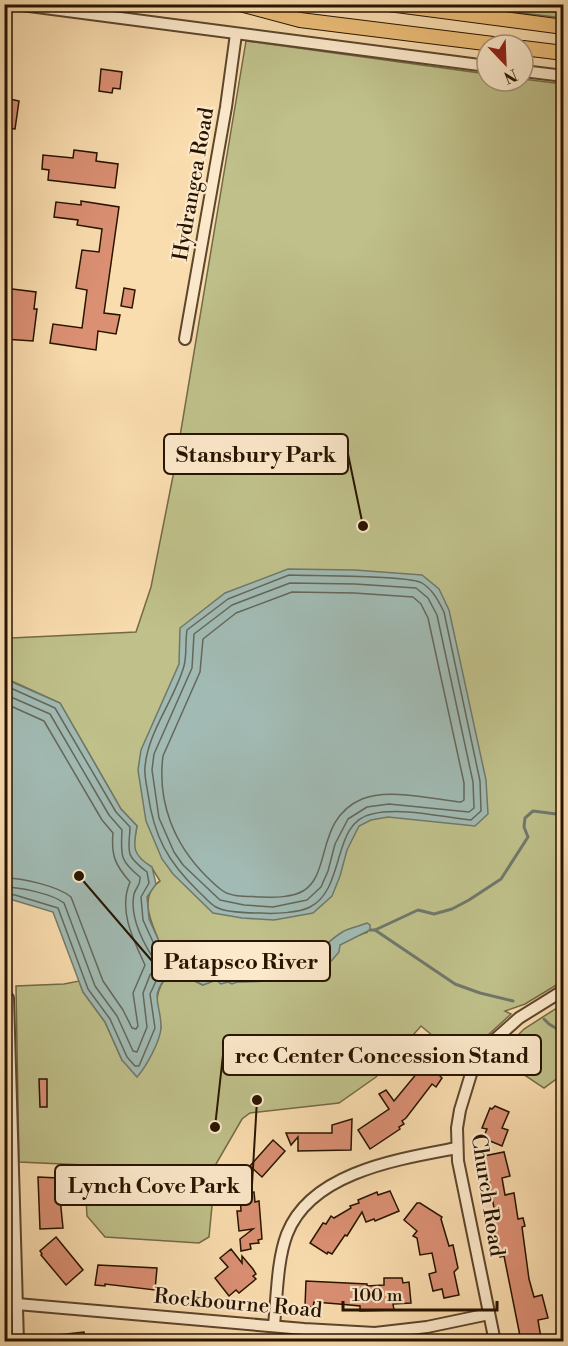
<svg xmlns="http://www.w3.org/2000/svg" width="568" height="1346" viewBox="0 0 568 1346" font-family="'Libre Bodoni',serif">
<rect width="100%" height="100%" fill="#faddaf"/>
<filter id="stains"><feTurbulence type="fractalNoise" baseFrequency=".00333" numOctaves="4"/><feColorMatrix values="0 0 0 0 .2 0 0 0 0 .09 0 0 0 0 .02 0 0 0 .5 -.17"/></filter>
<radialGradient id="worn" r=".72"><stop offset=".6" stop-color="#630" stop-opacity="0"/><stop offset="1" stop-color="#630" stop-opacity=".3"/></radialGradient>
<g fill="#bfc08a" stroke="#736a45" stroke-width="1.5">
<polygon points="455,5 563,5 563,18"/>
<path d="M246,41L487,74V81H523V79L563,84V981L525,1004L505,1011L511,1014L487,1036L468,1065L421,1026L376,1077L339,1103L250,1113L242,1119L216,1164L209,1237L199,1243L105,1237L87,1216L84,1165L19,1162L16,986L64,984L79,981L83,992L105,1022L122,1060L161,1028C157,1006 152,993 169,974C182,973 191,980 203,985L216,980L228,982L270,981L351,938L368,932L332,940L313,958L298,963H277L269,960C265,962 262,965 257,965C239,967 178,964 165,952C161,949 159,941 157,936C149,918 140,894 160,881L152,868L141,861L133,847L137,826L121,809L60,703L5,678V636L11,638L136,632L151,587L175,466Z"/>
<polygon points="563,1004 563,1074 544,1088 499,1058 499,1054 524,1029"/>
</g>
<g fill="#a1bab3" stroke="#70786b" stroke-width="1.5">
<polygon points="288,569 355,570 422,575 439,589 449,610 486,780 488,814 475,826 388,817 371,820 359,826 347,850 340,876 332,896 313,913 274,920 242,918 213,913 173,874 162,859 146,821 138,770 141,750 179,664 180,628 225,593"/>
<path d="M5,679L60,703L121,809L137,826C133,847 132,855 152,867L156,884L147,897L149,919L164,952L178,960L217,964L260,965L269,960C308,977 317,946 344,931C351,928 359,926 367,923L370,925V930L340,945L339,952L326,967L270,981L237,982L232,984L228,982L221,984L216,980L203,985C191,980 182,972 169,974C148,997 161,1002 161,1027C161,1040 146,1067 137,1077L122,1060L105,1022L83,992L53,912L13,900H5Z"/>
</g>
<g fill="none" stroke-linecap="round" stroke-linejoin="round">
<g stroke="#64675a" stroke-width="1.5">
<path d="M289,575C310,576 410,575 422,583C433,590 438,600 444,612L480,781L481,811L471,820C441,817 402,807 372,814C331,822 346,889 310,907C299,913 273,914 261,913C249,913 226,913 216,907C210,904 204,896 199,892C168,862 154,837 148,794C147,786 144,776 145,767C148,731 174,701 184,666C187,655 185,642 187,630L228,599Z"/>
<polygon points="290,583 355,584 416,588 428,598 437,615 473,782 474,808 469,812 389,804 367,807 348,819 335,844 328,871 321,887 307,900 273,907 244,905 220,900 183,865 174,852 159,818 152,770 154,754 192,668 194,634 232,605"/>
<path d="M292,592L354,593L413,597L421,604L428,618L464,783V800L461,802C433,799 388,788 362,799C315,819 332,874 303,891C293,897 274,898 263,897C251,896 233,898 223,891C217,887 211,881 206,876C174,844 157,802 163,756L200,672L203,639L236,613Z"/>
<path d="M4,685L55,708L116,812L130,827C129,853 124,854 147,872L149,883L141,897L143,920L159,955L172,965L157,979L150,994L155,1028L139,1066H135L127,1057L110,1019L88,989L58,908L15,895L4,894"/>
<path d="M4,694L50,714L109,815L122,830C121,855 119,860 140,877C141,885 136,887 134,894C129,918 145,947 158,965L150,975L143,993L147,1027L137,1052L133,1051L117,1016L95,986L64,903C53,894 19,887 4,887"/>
<path d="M4,703L44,721L102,820L113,833C111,855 115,865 130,882C118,910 133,939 145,965L133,993L138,1026L136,1029L132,1028L123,1010L103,981L71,897C58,886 22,878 4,878"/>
</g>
<g stroke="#70786b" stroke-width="3">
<polyline points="370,930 375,930 455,984 480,993 513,1001"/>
<polyline points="375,930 418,910 434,914 452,909 469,900 501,879 528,837 524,827 525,818 533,811 564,815"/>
<polyline points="544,1019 549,1024 564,1033"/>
</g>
</g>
<g fill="#db9074" stroke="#271400" stroke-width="1.5">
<polygon points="101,69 122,72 120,89 113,88 112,93 99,91"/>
<polygon points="10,99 19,101 15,129 6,128"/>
<polygon points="74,150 97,153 96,161 118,164 115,188 48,180 49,170 42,169 43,155 73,158"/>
<polygon points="81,201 119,207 104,313 120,315 116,334 98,331 96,350 50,343 53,324 82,328 87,290 76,288 82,250 99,252 102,229 77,225 78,220 54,217 56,202 81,205"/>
<polygon points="4,288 36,292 34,309 37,309 33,341 4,339"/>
<polygon points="124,288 135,290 132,308 121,306"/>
<polygon points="432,1055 447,1066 440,1076 442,1078 436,1087 432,1084 406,1118 402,1121 404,1124 399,1127 400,1129 370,1149 358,1130 389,1109 379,1094 386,1090 394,1101"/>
<polygon points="39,1079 47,1079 47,1107 40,1107"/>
<polygon points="495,1106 509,1112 502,1128 508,1130 502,1146 483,1138 487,1129 482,1128 490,1108 492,1109"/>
<polygon points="352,1119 351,1150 298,1151 298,1137 291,1145 286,1133 332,1133 332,1125"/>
<polygon points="273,1140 285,1151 262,1177 250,1166"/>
<polygon points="504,1152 510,1176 502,1178 505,1195 514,1193 518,1219 523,1218 525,1226 522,1227 529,1279 534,1297 542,1295 548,1318 538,1320 541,1338 537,1339 538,1341 521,1341 504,1256 500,1257 495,1231 493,1220 496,1219 489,1180 485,1181 481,1160 483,1160 484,1156"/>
<polygon points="38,1177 58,1178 63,1228 40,1229"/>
<polygon points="390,1191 399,1211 375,1221 374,1219 366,1222 362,1212 347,1236 345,1235 332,1254 328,1252 327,1254 310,1243 323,1223 326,1224 331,1216 334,1218 351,1208 350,1206 359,1203 358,1200 377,1192 378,1195"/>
<polygon points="254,1192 255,1202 259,1201 262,1239 258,1240 259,1243 250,1244 251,1249 241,1251 240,1239 253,1229 239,1231 237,1211 241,1211 240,1193"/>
<polygon points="417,1203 420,1203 442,1217 441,1219 449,1246 453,1245 458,1268 454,1272 459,1295 444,1298 442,1289 433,1291 429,1274 436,1272 432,1253 420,1255 417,1238 413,1236 417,1231 404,1220"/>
<polygon points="56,1237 83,1270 66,1285 41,1255 42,1254 40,1251"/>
<polygon points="231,1249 242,1263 242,1256 253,1269 256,1274 253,1276 256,1279 239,1293 236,1290 229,1296 215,1278 228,1267 220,1258"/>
<polygon points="98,1265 157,1268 155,1290 105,1284 105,1286 95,1285"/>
<polygon points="384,1278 402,1278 403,1283 409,1282 411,1303 393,1304 394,1310 360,1311 360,1306 339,1304 314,1302 313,1307 305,1306 306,1281 367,1284 367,1286 384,1285"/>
<polygon points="84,1332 85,1341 48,1341 48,1336"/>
</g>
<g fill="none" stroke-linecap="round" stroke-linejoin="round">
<defs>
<g id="minor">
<polyline points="14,4 487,66"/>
<polyline points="523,71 564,76"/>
<polyline points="185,339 226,107 236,34"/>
<polyline points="4,995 8,998 18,1342"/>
<polyline points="17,1304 304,1329 375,1333 427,1327 489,1314"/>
<path d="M274,1325C277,1297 277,1260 287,1234C311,1172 399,1159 457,1148"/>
<polyline points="495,1342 458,1161 457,1128 460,1110 471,1074 492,1042 519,1018 564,990"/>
</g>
<g id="major">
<polyline points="240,4 300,20 501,45"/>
<polyline points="389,4 564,27"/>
<polyline points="523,48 564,53"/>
</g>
</defs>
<use href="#minor" stroke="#5c462c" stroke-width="14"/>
<use href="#major" stroke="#271400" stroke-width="16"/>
<use href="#minor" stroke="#fce9cb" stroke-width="10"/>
<use href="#major" stroke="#edbe78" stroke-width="14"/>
</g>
<g text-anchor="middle" stroke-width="4.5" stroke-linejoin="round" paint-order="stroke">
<g font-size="21" fill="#271400" stroke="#fce9cb">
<text transform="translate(193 184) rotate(-80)" y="7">Hydrangea Road</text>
<text transform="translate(488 1195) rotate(81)" y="7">Church Road</text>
<text transform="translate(238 1303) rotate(5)" y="7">Rockbourne Road</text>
</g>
</g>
<path fill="none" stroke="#271400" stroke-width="2" d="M363 526L348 454M79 876L152 961M215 1127L223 1055M257 1100L252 1185"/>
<g fill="#271400" stroke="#fce9cb" stroke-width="2">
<circle cx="363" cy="526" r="6"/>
<circle cx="79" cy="876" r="6"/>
<circle cx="215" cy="1127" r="6"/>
<circle cx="257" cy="1100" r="6"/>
</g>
<g fill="#fce9cb" stroke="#271400" stroke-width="2">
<rect x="164" y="434" width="184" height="40" rx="6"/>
<rect x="152" y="941" width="178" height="40" rx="6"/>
<rect x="223" y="1035" width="318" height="40" rx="6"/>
<rect x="55" y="1165" width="197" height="40" rx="6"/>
</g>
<g font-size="22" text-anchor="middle" font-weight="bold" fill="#271400">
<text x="256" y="462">Stansbury Park</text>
<text x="241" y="969">Patapsco River</text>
<text x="382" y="1063">rec Center Concession Stand</text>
<text x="154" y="1193">Lynch Cove Park</text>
</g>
<rect width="568" height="1346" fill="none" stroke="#faddaf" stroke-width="24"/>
<rect x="6" y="6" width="556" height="1334" fill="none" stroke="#271400" stroke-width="3"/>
<rect x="12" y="12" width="544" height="1322" fill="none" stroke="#271400" stroke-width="1.5"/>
<g transform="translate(505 63) rotate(157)"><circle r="28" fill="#fce9cb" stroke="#a7947a" stroke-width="1.5"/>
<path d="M0-4.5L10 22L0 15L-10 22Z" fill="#8f2418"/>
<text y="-9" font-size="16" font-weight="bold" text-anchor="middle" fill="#271400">N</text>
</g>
<path d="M343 1301v9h154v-9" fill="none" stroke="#271400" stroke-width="3"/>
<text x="352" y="1301" font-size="18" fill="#271400" stroke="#fce9cb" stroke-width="4.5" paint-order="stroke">100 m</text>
<rect width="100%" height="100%" filter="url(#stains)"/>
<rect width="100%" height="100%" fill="url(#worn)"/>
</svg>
